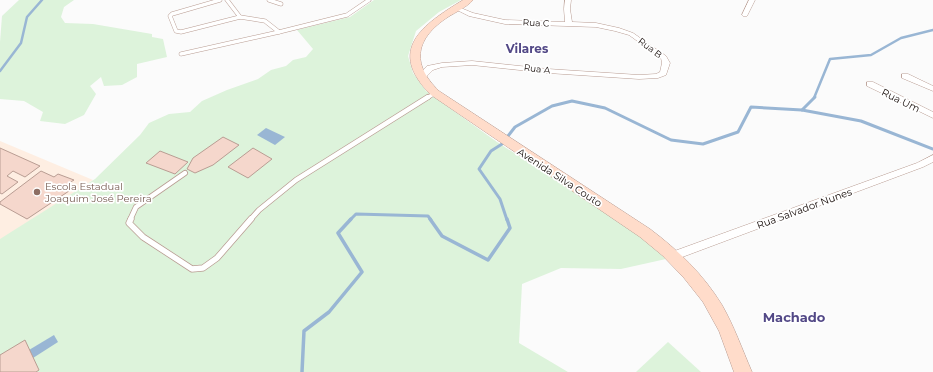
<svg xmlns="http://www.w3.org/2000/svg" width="933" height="372" viewBox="0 0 933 372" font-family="Montserrat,sans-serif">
<rect width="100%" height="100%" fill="#fbfbfb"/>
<polygon fill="#feeee2" points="0,141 93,180 0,240"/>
<g fill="#ddf3db">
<polygon points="19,0 74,0 64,7 61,17 65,23 93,24 152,34 152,37 163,39 167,57 137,64 137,77 122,85 104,86 101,77 90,86 96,94 84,115 65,124 40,121 43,112 24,101 0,99 0,42 2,16"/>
<polygon points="374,0 461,0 439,12 416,31 408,56 413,73 426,91 497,142 641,235 666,259 621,269 561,268 522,284 519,343 568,372 0,372 0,239 95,179 140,135 149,123 169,114 190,112 202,101 227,90 258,79 271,70 286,66 293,60 306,57 313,49 297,30 350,17"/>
<polygon points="668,342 701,372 636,372"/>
</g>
<g fill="#99b6d4">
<polygon points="266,128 285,137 275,145 257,135"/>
<polygon points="54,335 58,342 33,358 29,350"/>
</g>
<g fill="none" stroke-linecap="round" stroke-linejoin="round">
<g stroke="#99b6d4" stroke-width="2.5">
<polyline points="0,71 21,43 27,17 42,0"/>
<polyline points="814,98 830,59 871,55 901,38 933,30"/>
</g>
<g stroke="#99b6d4" stroke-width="3">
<polyline points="802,110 815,97"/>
<polyline points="508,136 515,127 552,106 572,101 605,108 671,140 703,144 738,132 751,107 802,110 861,121 933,149"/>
<polyline points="502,144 491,151 479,169 500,199 507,220"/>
<polyline points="350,220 356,214 428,216 431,220"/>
</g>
<g stroke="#99b6d4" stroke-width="3.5">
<polyline points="430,219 442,236 488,260 510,228 507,219"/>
<polyline points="302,372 304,331 329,312 362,272 338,233 351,219"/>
</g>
</g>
<g fill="#f5d7cc" stroke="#b99d93">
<polygon points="223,137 239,145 213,165 195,173 187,169 193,158"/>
<polygon points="0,148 40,166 25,177 13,171 7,176 18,182 2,194 0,193"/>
<polygon points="253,148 272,159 248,178 228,167"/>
<polygon points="160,151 188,162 175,174 146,163"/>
<polygon points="41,171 54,177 58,174 74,180 69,183 75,187 27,219 0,204 0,202"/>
<polygon points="25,340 39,370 36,372 0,372 0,355"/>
</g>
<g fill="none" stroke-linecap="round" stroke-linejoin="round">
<defs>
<g id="lane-far2">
<polyline points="220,0 172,14 170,16 176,31 181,32 240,17 227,0"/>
<polyline points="269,0 281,4"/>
<polyline points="240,17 265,21 279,32 347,15 369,0"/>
<polyline points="181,54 279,32"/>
<polyline points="427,98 435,93"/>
</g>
<g id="lane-far1">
<polyline points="130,220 136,207 185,173"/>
<polyline points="250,220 259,210 296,180 428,97"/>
</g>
<polyline id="lane" points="131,219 129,223 143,237 192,269 203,268 217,258 251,219"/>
<g id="street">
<polygon points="565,0 571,0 570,9 572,22 596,23 619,28 633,33 666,56 670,63 666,75 658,78 639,79 548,73 472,65 442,67 433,70 424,79 421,79 417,77 427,66 442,63 472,61 548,69 639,75 656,74 660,72 662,63 661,58 629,35 615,31 596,27 505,24 469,16 453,8 456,6 473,13 505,20 565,22 564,9"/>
<polygon points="749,0 755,0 747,16 743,16 742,15"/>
<polygon points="902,74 908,74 933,86 933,91 902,78"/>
<polygon points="867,82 873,82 933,112 933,118 867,86"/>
<polygon points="933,155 933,162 923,167 677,259 673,260 669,259 668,256 669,253 917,163"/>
</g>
<path id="secondary" d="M463,0H473C467,7 456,12 448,17C416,38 410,63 439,91L650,229C678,250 703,274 722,305C734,326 742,349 752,372H734L719,331L703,302L684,278L663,256L640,237L431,95C386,50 422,25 463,0Z"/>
</defs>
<use href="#lane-far2" stroke="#b99d93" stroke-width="4.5"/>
<use href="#lane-far1" stroke="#b99d93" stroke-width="6"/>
<use href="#lane" stroke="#b99d93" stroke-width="7"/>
<use href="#street" stroke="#b99d93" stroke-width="1"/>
<use href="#secondary" stroke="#b99d93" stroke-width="1"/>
<use href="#lane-far2" stroke="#fff" stroke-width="3.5"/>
<use href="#lane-far1" stroke="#fff" stroke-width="4.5"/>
<use href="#lane" stroke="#fff" stroke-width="5.5"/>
<use href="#street" fill="#fff" fill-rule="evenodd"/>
<use href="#secondary" fill="#ffdcca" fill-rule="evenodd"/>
</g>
<circle fill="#8d6e63" stroke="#fff" stroke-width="1.5" cx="37" cy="192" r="4"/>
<g text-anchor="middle" stroke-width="3.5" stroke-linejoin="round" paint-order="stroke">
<g font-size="9" fill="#160c09" stroke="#fff">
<text transform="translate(536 23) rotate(3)" y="3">Rua C</text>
<text transform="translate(650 48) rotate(37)" y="3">Rua B</text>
<text transform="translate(537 69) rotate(7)" y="3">Rua A</text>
</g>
<g font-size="10" fill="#160c09" stroke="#fff">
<text transform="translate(901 100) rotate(26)" y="4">Rua Um</text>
<text transform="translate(560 177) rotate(33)" y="4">Avenida Silva Couto</text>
<text transform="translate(804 208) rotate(-20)" y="4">Rua Salvador Nunes</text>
</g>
<g font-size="10" fill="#785e54" stroke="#fff" text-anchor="start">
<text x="45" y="190">Escola Estadual<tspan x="45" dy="12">Joaquim José Pereira</tspan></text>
</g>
<g font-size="12" font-weight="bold" fill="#524886" stroke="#fff">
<text x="527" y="53">Vilares</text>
</g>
<g font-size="13" font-weight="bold" fill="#524886" stroke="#fff">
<text x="794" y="322">Machado</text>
</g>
</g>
</svg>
